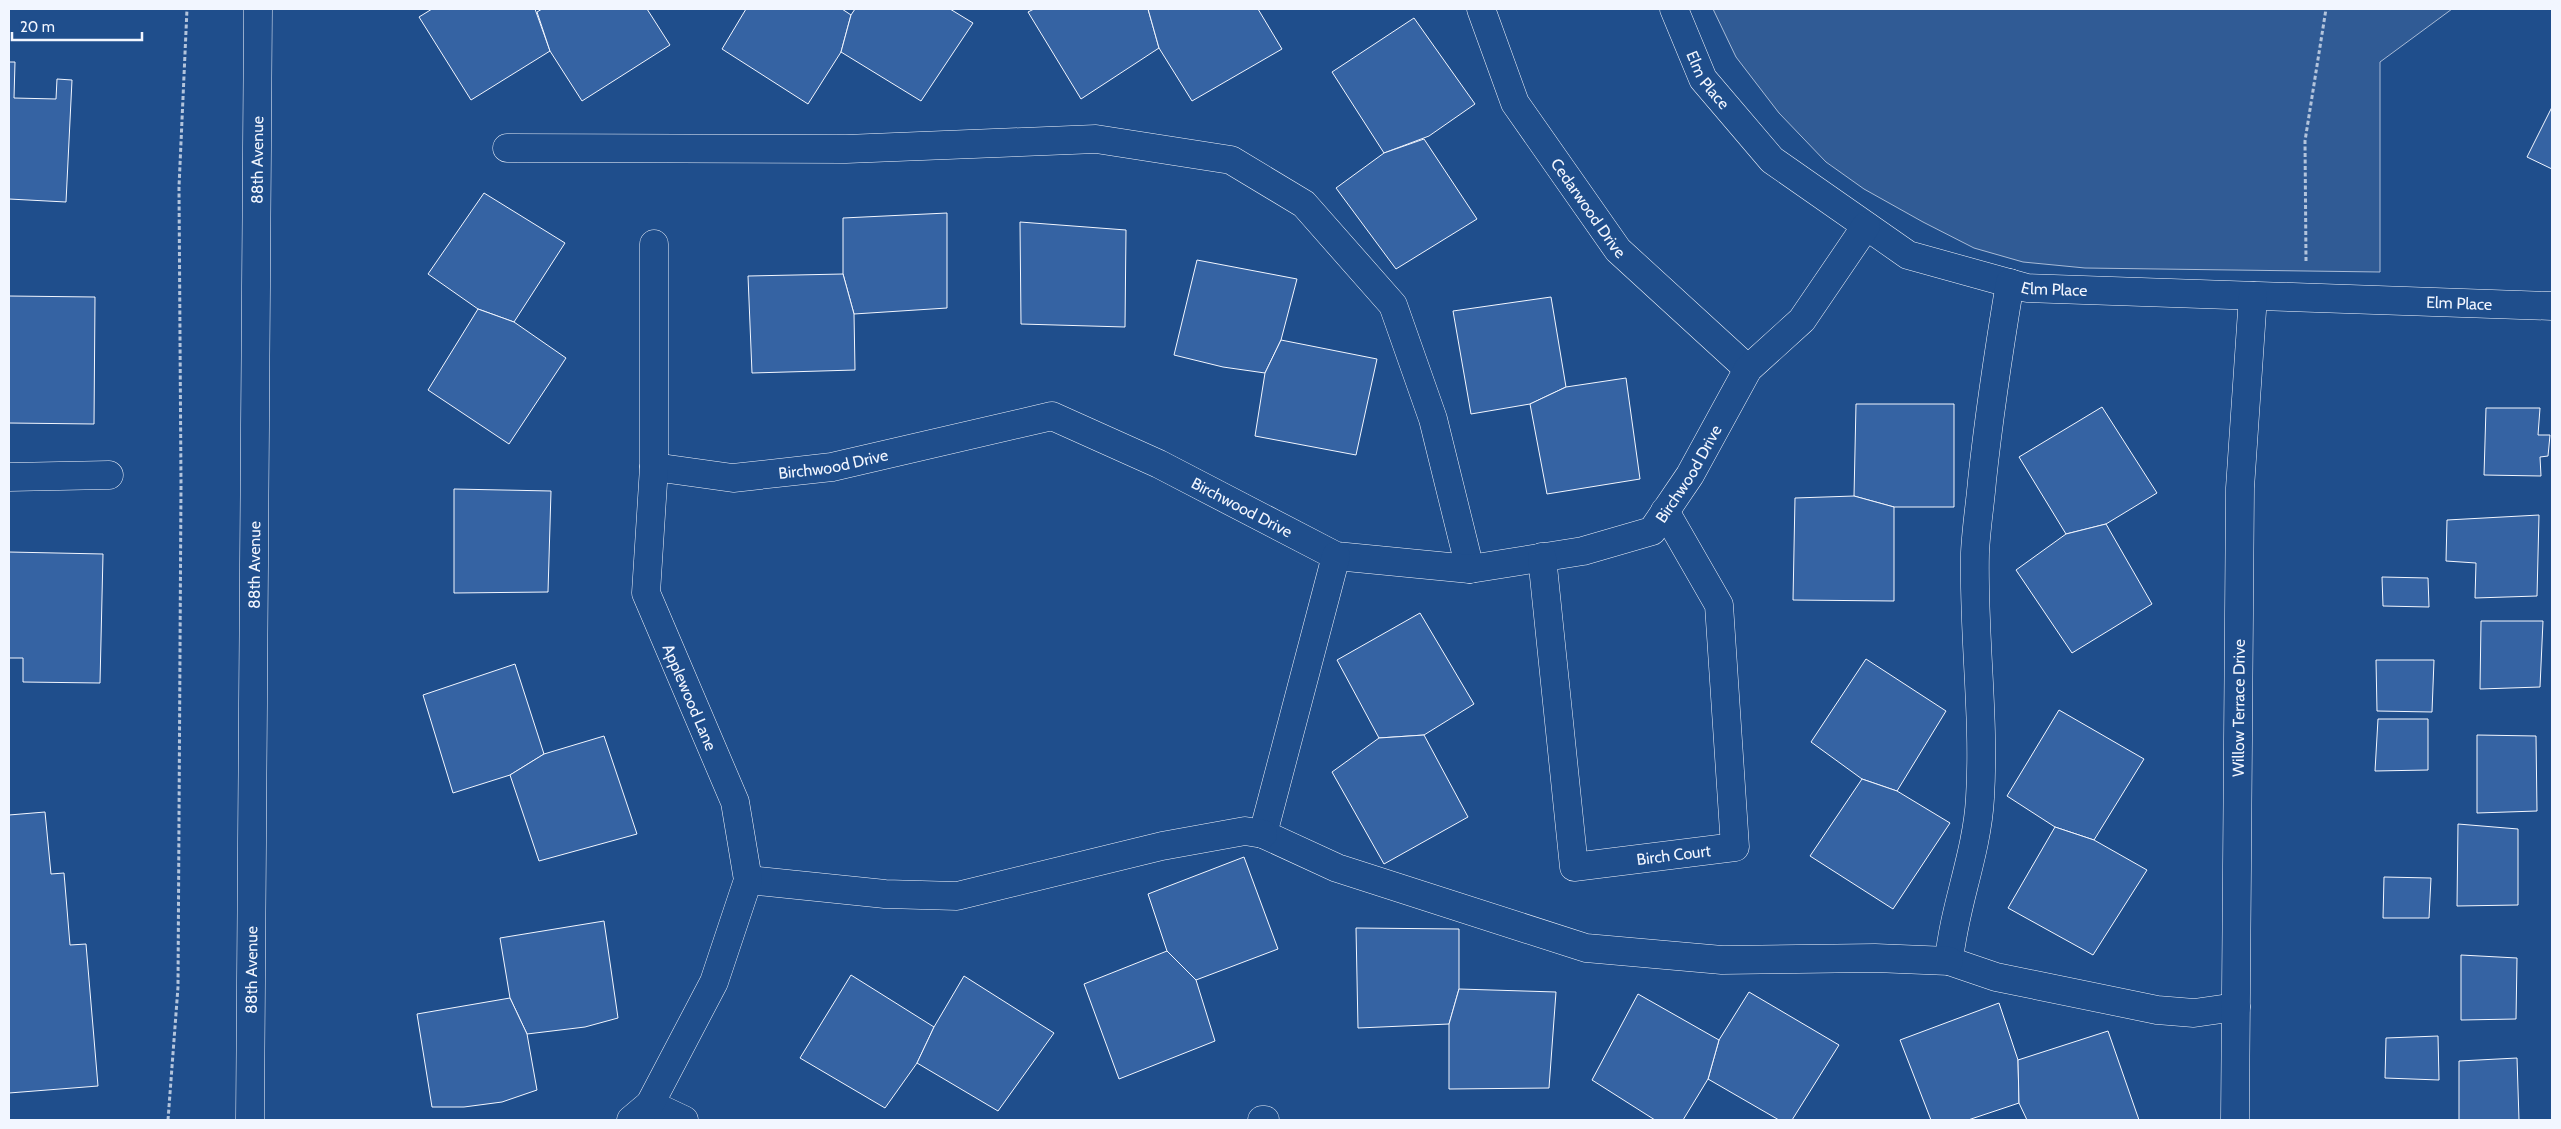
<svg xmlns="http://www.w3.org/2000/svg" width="2561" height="1129" viewBox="0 0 2561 1129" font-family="Cabin,sans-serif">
<rect width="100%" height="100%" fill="#1f4e8c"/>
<polygon fill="#305b95" stroke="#a8bbd7" points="1713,9 2452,9 2380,62 2380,272 2085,268 2023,262 1974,248 1923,222 1864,189 1826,162 1779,113 1736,57"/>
<g fill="#3563a3" stroke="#f2f6ff">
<polygon points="432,9 535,9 550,51 471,100 419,17"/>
<polygon points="542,9 647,9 670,45 582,101 550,51 537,12"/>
<polygon points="746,9 842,9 851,15 841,52 808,104 722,49"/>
<polygon points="855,9 950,9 973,23 921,101 841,52 851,15"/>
<polygon points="1034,9 1148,9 1159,48 1081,99 1028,12"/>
<polygon points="1148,9 1258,9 1282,49 1192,101 1159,48"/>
<polygon points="1414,18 1475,104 1429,136 1384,153 1332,72"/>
<polygon points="9,62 15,62 14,98 56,99 57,79 72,80 66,202 9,199"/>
<polygon points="2552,107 2552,169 2527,157"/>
<polygon points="1424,139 1477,219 1396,269 1336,188 1384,153"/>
<polygon points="484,193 565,243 514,322 478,309 428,274"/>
<polygon points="947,213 947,308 854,314 843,274 843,218"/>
<polygon points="1020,222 1126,230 1125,327 1021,324"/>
<polygon points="1197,260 1297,279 1281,340 1265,373 1223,367 1174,355"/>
<polygon points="843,274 854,314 855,370 752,373 748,276"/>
<polygon points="9,296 95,297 94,424 9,423"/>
<polygon points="1551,297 1566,387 1530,404 1471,414 1453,311"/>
<polygon points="478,309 514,322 566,358 509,444 428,390"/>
<polygon points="1281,340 1377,359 1356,455 1255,436 1265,373"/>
<polygon points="1626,378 1640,479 1547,494 1530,404 1566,387"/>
<polygon points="1856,404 1954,404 1954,507 1894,507 1854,496"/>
<polygon points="2102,407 2157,493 2106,524 2066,534 2019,457"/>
<polygon points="2486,408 2540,408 2538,435 2550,435 2548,456 2540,457 2541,476 2484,475"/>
<polygon points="454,489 551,491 548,592 454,593"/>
<polygon points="1854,496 1894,507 1894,601 1793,600 1795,498"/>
<polygon points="2539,515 2537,596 2475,598 2476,563 2446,561 2447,520"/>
<polygon points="2106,524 2152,604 2072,653 2016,570 2066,534"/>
<polygon points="9,552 103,554 100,683 23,682 23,658 9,658"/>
<polygon points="2382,577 2428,578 2429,607 2383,606"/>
<polygon points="1420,613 1474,704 1424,735 1379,738 1337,660"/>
<polygon points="2481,621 2543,621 2540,687 2480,689"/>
<polygon points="1866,659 1946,711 1897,791 1862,779 1811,742"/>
<polygon points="2376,660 2434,660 2432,712 2377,711"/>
<polygon points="515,664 544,754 510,775 453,793 423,695"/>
<polygon points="2059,710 2144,759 2094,840 2055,827 2007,796"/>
<polygon points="2378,719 2428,719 2428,770 2375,771"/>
<polygon points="1424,735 1468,817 1384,864 1332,772 1379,738"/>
<polygon points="2477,735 2536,736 2537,811 2477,813"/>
<polygon points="604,736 637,834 539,861 510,775 544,754"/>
<polygon points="1862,779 1897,791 1950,823 1893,909 1810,856"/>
<polygon points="45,812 51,874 64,873 70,945 86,944 98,1086 9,1093 9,815"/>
<polygon points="2458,824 2518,829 2518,905 2457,906"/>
<polygon points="2055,827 2094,840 2147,870 2093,955 2008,908"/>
<polygon points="1244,857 1278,949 1196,980 1167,951 1148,894"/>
<polygon points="2384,877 2431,878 2429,918 2383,918"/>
<polygon points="604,921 618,1018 585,1027 527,1034 510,998 500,938"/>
<polygon points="1356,928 1459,929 1459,989 1449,1024 1358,1028"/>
<polygon points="1167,951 1196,980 1215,1041 1119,1079 1084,984"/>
<polygon points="2461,955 2517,958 2516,1019 2461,1020"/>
<polygon points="851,975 934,1027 917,1063 885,1108 800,1058"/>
<polygon points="964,976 1054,1033 998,1111 917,1063 934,1027"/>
<polygon points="1459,989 1556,992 1549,1088 1449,1089 1449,1024"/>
<polygon points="1749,992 1839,1045 1792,1120 1779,1120 1708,1079 1719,1040"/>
<polygon points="1638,994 1719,1040 1708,1079 1683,1120 1655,1120 1592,1080"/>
<polygon points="510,998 527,1034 537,1090 502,1102 464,1107 432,1107 417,1014"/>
<polygon points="1999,1003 2018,1060 2019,1103 1968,1120 1931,1120 1900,1040"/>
<polygon points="2108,1031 2139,1120 2027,1120 2019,1103 2018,1060"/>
<polygon points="2438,1036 2439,1080 2385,1078 2386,1038"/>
<polygon points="2517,1058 2519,1120 2459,1120 2459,1061"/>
</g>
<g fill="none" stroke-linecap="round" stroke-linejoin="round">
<defs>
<g id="minor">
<path id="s1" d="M1481,9L1515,103L1618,250L1748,369"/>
<path id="s2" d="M1674,9L1703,79L1772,160L1908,255L2027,288L2552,306"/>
<polyline points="507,148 846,149 1096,139 1231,160 1304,204 1393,305 1433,419 1470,569"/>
<path d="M2010,283C1999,349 1989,415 1982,481C1980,505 1976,529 1975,553C1973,635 1985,716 1980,798C1977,854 1954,906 1949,961L1996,977L2157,1010L2194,1013L2236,1007"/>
<path id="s3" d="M654,467L733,478L832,467L1052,416L1159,464L1336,556L1470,569L1583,551L1652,531L1690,475L1748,369L1802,320L1866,226"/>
<polyline points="9,477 109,475"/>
<polyline points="1336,556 1263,834 1337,868 1586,948 1722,960 1875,958 1949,961"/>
<path id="s4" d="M1542,557L1574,867L1735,847L1719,605L1665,511"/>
<polyline points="748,880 885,894 957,896 1162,846 1245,831 1263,834"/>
<polyline points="650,1104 684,1120"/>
<path id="s5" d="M250,1120L258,9"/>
<polyline points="631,1120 650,1104 714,982 748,880 735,802 646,593 654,467 654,244"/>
<polyline points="1262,1120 1265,1120"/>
<path id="s6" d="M2235,1120L2240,488L2253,296"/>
</g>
</defs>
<use href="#minor" stroke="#f2f6ff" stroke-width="29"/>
<g stroke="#b3c4dc" stroke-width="3" stroke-dasharray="4 2.5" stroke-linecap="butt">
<polyline points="2306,261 2305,141 2326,9"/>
<polyline points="168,1120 178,987 181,484 179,187 187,9"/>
</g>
<use href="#minor" stroke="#1f4e8c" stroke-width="28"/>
</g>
<g text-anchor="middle" stroke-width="4" stroke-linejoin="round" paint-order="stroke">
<g font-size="16" fill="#f2f6ff" stroke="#1f4e8c">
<text dy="6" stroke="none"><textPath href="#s2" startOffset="79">Elm Place</textPath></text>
<text dy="6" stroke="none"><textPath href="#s5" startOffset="960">88th Avenue</textPath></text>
<text dy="6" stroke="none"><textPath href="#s1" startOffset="228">Cedarwood Drive</textPath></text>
<text dy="6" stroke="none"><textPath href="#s2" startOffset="499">Elm Place</textPath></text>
<text dy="6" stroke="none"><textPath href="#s2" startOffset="904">Elm Place</textPath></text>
<text dy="6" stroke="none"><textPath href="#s3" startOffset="181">Birchwood Drive</textPath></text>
<text dy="6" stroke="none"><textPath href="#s3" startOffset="1111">Birchwood Drive</textPath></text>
<text dy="6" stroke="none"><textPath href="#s3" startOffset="616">Birchwood Drive</textPath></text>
<text dy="6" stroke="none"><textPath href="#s5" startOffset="555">88th Avenue</textPath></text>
<text transform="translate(690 697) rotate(67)" y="6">Applewood Lane</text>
<text dy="6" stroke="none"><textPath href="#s6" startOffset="412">Willow Terrace Drive</textPath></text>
<text dy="6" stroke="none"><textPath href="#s4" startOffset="412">Birch Court</textPath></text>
<text dy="6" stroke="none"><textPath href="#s5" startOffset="150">88th Avenue</textPath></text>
</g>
</g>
<rect width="2561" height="1129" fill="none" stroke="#f2f6ff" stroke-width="20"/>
<path d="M12 32v8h130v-8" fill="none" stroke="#f2f6ff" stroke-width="2.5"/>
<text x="20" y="32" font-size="15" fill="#f2f6ff" stroke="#1f4e8c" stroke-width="4" paint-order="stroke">20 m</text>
</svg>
